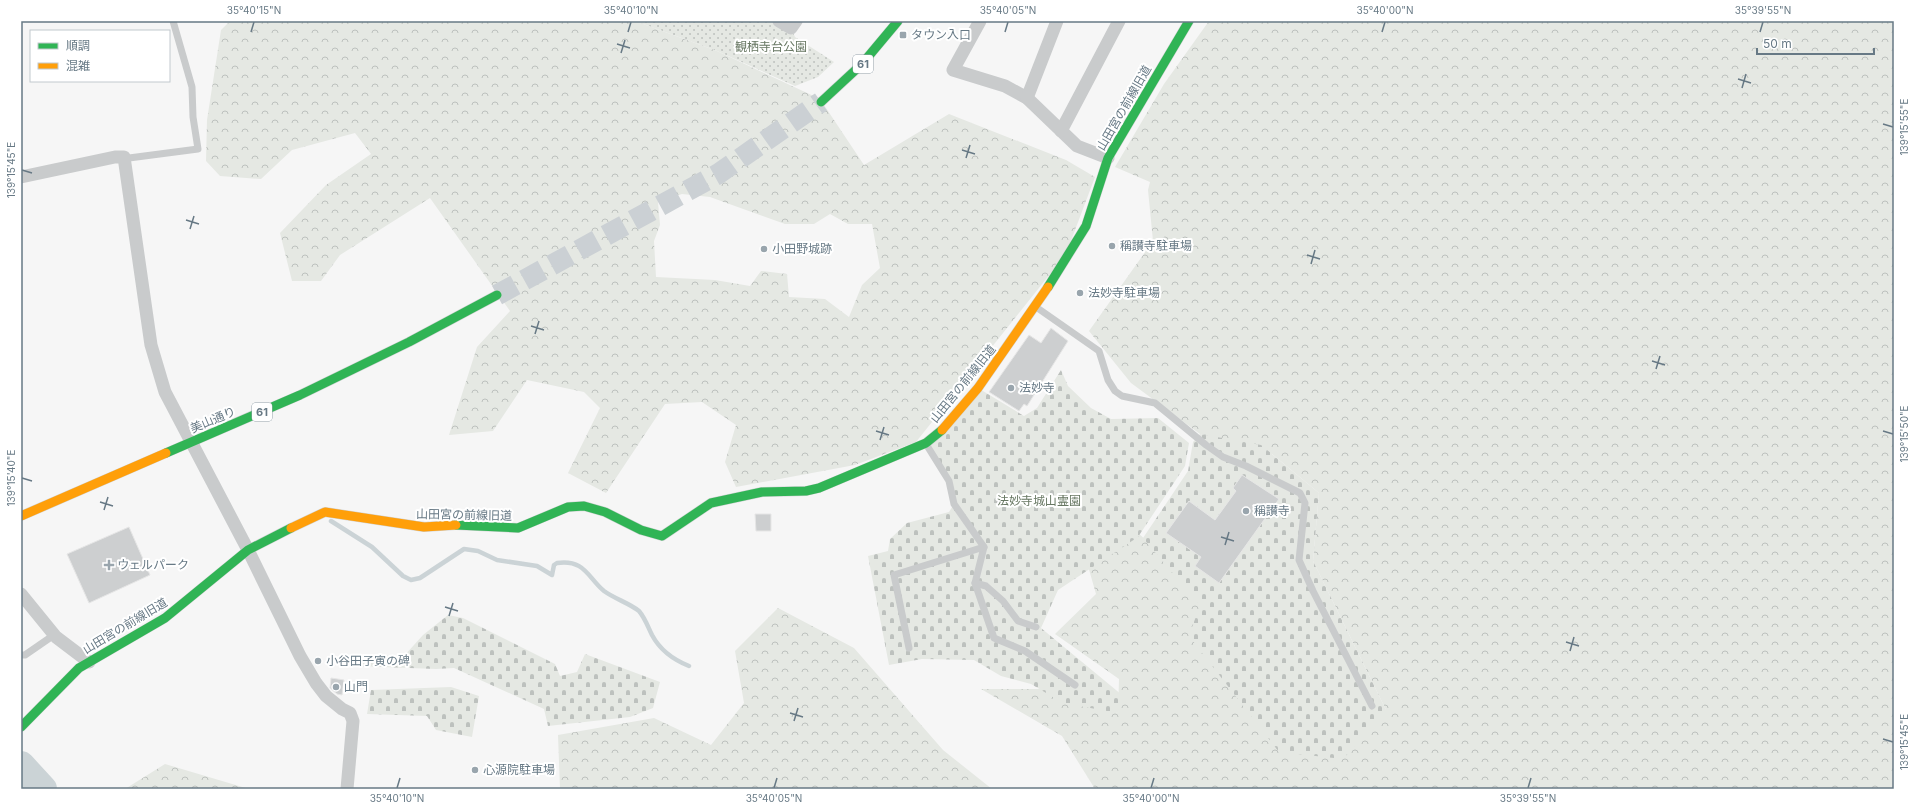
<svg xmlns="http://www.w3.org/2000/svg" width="1915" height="810" viewBox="0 0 1915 810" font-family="Inter,'Noto Sans JP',sans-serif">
<defs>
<pattern id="grass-dots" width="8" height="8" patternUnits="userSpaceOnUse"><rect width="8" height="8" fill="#e5e8e3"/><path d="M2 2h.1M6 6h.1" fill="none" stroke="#bdc1be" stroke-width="1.8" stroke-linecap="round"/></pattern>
<pattern id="forest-crowns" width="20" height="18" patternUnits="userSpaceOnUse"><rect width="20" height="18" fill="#e5e8e3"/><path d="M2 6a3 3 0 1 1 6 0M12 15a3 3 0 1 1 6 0" fill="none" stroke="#bdc1be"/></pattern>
<pattern id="cemetery-stones" width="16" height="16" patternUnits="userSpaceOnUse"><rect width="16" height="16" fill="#e5e8e3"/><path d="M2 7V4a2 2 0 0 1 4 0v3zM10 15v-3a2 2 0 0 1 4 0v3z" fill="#bdc1be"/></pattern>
</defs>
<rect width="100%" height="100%" fill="#f6f6f6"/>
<polygon fill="url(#grass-dots)" points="635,21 779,21 791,28 795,37 834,62 818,77 795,86 717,51"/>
<g fill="url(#forest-crowns)" fill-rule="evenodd">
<path d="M230,21H635L717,51L820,99L864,165L949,114L1066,160L1095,177L1066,254L916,442L855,465L736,487L725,462L736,425L702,402L665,404L606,493L568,473L600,408L584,392L527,380L493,431L449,435L477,347L510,311L430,198L340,255L321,281H292L280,233L326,185L371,154L355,133L292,150L261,179L220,176L206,161L207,120L221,30ZM682,194L710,197L785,224H814L830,214L848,224H872L880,268L862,285L849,317L825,299L789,297L787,274L761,271L750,286L715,280L656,277L654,241L660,225L658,202Z"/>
<polygon points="1209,21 1894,21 1894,789 1095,789 1062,736 981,689 1055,689 1118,713 1119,679 1055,634 1096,594 1086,559 1136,531 1214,603 1386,710 1313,561 1319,493 1272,454 1200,434 1131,383 1089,331 1153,241 1148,190 1150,182 1115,167 1164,84"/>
<polygon points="778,608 854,648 943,750 992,789 560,789 558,735 654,718 711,745 744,703 735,651"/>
<polygon points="165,764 249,789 125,789"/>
</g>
<g fill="url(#cemetery-stones)">
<polygon points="1061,370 1068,386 1091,408 1111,419 1158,418 1189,443 1185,466 1138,537 1058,590 1041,628 1122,695 1118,713 1063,703 1031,684 1001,676 974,660 922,659 889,665 868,556 888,551 890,539 907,523 949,512 954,504 949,481 926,443 978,388 1024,416 1037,408"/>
<polygon points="1200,434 1261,445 1319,493 1313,561 1386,710 1343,759 1279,752 1189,636 1200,605 1143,538 1188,471 1193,442"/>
<polygon points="448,615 463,618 555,664 560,676 577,672 585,654 660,682 653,708 630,717 548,726 544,709 454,668 436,669 357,666 357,655 404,656 423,635"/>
<polygon points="451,687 479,696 472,737 436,730 427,716 367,714 371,690"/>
</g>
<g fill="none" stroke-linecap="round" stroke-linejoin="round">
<path stroke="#cbd3d6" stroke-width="4.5" d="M331,521L372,547L403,576L411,580L420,578L464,549L478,551L497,560L537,566L552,575L554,565L557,563C585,559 588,578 604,591C615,599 629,603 639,611C645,618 648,627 652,635C660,650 674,660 689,666"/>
<polyline stroke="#cbd3d6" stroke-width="28" points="21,765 43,789"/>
</g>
<g fill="#cdcfd0" stroke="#e6e6e6">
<polygon points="1051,328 1068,341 1027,406 1024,404 1019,411 989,392 1029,335 1041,343"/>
<polygon points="1242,475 1279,499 1219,583 1195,566 1201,557 1166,533 1189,501 1215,520 1236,491 1233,488"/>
<polygon points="755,514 771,514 771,531 756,531"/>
<polygon points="129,527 150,575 89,603 67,554"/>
<polygon points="331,678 344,680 342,695 337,694 330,688"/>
</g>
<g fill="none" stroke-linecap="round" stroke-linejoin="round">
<polyline stroke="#cbd0d4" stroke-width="21" stroke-dasharray="21 10" stroke-linecap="butt" points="497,295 718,174 821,102"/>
<defs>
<g id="fast">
<polyline points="821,102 862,64 898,21"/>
<polyline points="1048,287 1086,226 1108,158 1189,21"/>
<polyline points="166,453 300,395 409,342 497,295"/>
<polyline points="456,525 518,528 568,507 584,506 605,512 641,530 662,536 711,503 762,492 806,491 819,488 926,443 942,430"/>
<polyline points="21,727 79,668 165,618 248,550 291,528"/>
</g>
<g id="slow">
<polyline points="942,430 978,388 1048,287"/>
<polyline points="21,516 166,453"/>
<polyline points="291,528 325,512 424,527 456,525"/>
</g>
</defs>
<use href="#fast" stroke="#d2d3d4" stroke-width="10"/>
<use href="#slow" stroke="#d2d3d4" stroke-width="10"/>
<g stroke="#c9cbcc" stroke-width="7">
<polyline points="124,157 129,158 198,149 193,117 192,87 173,21"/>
<polyline points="1036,307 1099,351 1108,380 1115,391 1122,396 1155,403 1206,445 1223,457 1246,466 1300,493 1305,503 1299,560 1313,591 1372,706"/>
<polyline points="926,444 949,481 954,504 984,547 975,583 994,638 1025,651 1075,685"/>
<polyline points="975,583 986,586 1003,601 1018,621 1036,627"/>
<polyline points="909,648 894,575 984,547"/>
<polyline points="21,655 25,655 54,635"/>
</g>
<g stroke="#c9cbcc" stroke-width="13">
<polyline points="779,21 791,28 796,21"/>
<polyline points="980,21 953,70 1005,86 1027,98 1077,146 1108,158"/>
<polyline points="1027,98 1057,21"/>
<polyline points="1061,131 1119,21"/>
<polyline points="21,177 115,157 124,157 151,345 165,392 248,550 300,656 316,683 326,696 342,709 350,713 353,721 347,789"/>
<polyline points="21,594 56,637 89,662"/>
</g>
<use href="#fast" stroke="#30b455" stroke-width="9"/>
<use href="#slow" stroke="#ff9f0a" stroke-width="9"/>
</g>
<path fill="none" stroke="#677985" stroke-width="1.5" d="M251,32L254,22M628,32L631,22M1005,32L1008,22M1382,32L1385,22M1760,32L1763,22M617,44L630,48M621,53L625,40M1738,79L1751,83M1742,88L1746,74M1883,124L1893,127M962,150L975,154M966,158L970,145M22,170L32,173M186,220L199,224M190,229L194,216M1307,255L1320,259M1311,264L1315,250M531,326L544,330M535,334L539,321M1652,361L1665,365M1656,369L1660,356M876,431L889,435M1883,431L1893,434M880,440L884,427M22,478L32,481M100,502L113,506M104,510L108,497M1221,537L1234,541M1225,545L1229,532M445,607L458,611M449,616L453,603M1566,642L1579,646M1570,651L1574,637M790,713L803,717M794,721L798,708M1883,739L1893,742M397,788L400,778M774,788L777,778M1151,788L1154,778M1528,788L1531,778"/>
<g fill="#99a5ad" stroke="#fff" stroke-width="1.5">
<rect x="899" y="31" width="8" height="8" rx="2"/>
<circle cx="1112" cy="246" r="4"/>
<circle cx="764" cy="249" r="4"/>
<circle cx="1080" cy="293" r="4"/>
<circle cx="1011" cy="388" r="4"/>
<circle cx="1246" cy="511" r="4"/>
<path d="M107 559h4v4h4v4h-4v4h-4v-4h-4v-4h4z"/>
<circle cx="318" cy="661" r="4"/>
<circle cx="336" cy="687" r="4"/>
<circle cx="475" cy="770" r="4"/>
</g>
<g text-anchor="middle" stroke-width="4" stroke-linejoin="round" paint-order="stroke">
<g fill="#fff" stroke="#95a1aa" stroke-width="1">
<rect x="853" y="55" width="20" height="18" rx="3"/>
<rect x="252" y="403" width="20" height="18" rx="3"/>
</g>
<g font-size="11" font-weight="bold" fill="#677985">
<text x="863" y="68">61</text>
<text x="262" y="416">61</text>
</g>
<g font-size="12" fill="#677985" stroke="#fff" text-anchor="start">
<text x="911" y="39">タウン入口</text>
<text x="1120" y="250">稱讃寺駐車場</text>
<text x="772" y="253">小田野城跡</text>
<text x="1088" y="297">法妙寺駐車場</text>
<text x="1019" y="392">法妙寺</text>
<text x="1254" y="515">稱讃寺</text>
<text x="117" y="569">ウェルパーク</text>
<text x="326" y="665">小谷田子寅の碑</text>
<text x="344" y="691">山門</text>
<text x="483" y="774">心源院駐車場</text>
</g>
<g font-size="12" fill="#677762" stroke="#fff">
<text x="771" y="51">観栖寺台公園</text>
<text x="1039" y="505">法妙寺城山霊園</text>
</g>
<g font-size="12" fill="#677985" stroke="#fff">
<text transform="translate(1124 108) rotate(-60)" y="4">山田宮の前線旧道</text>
<text transform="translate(963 384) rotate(-51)" y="4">山田宮の前線旧道</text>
<text transform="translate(213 420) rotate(-23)" y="4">美山通り</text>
<text transform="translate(464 515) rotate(1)" y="4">山田宮の前線旧道</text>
<text transform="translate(125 626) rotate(-31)" y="4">山田宮の前線旧道</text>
</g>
</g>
<rect width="1915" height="810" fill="none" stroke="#ffffff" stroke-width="44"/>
<rect x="30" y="30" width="140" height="52" fill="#ffffff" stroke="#c2c9ce"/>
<rect x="38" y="43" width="20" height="6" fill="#30b455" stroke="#c2c9ce"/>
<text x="66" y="50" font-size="12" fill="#677985">順調</text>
<rect x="38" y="63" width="20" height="6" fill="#ff9f0a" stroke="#c2c9ce"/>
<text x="66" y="70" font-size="12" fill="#677985">混雑</text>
<path d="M1757 48v6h117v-6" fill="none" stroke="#677985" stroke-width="2"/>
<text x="1763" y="48" font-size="12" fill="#677985" stroke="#ffffff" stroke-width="3" paint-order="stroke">50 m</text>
<rect x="22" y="22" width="1871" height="766" fill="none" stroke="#677985" stroke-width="1.5"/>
<g font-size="10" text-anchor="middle" fill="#677985">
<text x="254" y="14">35°40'15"N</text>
<text x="631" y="14">35°40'10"N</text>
<text x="1008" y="14">35°40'05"N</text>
<text x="1385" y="14">35°40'00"N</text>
<text x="1763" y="14">35°39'55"N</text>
<text transform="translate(1904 127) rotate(-90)" y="4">139°15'55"E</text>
<text transform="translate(11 170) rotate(-90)" y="4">139°15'45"E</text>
<text transform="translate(1904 434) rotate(-90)" y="4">139°15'50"E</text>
<text transform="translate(11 478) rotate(-90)" y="4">139°15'40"E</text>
<text transform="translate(1904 742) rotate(-90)" y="4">139°15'45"E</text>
<text x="397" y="802">35°40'10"N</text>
<text x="774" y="802">35°40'05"N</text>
<text x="1151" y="802">35°40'00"N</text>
<text x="1528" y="802">35°39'55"N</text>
</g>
</svg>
